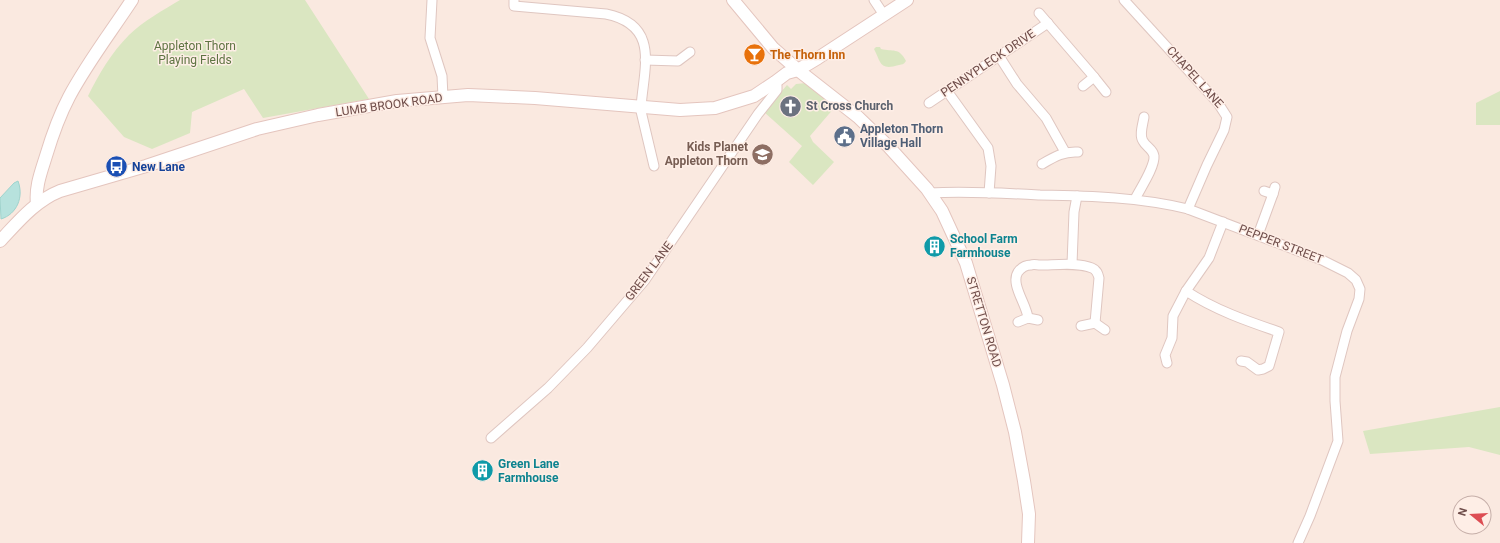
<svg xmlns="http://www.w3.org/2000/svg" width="1500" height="543" viewBox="0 0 1500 543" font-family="Roboto,sans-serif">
<rect width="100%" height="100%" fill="#fae9e0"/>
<g fill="#dae6c1">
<path d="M180,0H305L369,99L263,118L244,89L192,112L190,133L152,149L124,137L88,96C99,74 111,53 129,35C142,22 165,9 180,0Z"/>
<path d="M876,47H880L881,49C893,52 899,47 906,61C903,65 903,64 899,65C879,71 881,62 874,49Z"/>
<polygon points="806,83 835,107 810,136 813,142 834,162 813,185 789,162 802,146 764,112 787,85 791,89 796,84"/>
<polygon points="1500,91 1500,125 1476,125 1476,103"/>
<polygon points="1500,407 1500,455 1469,447 1370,454 1363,431"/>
</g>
<path fill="#b7e2dd" stroke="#9ed3cd" d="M18,181C24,197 17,214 1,219L0,198L14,183Z"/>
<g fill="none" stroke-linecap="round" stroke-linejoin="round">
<defs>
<g id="street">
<polyline points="432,0 430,38 442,76 443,97"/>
<path d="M514,0V6L606,14C660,25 644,67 641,107"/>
<polyline points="874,0 884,15"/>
<polyline points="1124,0 1218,103 1227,117 1224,130 1207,165 1188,209"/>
<polyline points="1039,13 1094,77"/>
<polyline points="999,56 1017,84 1046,118 1065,152"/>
<polyline points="645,60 678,61 690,52"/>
<polyline points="1083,86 1094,77 1106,92"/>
<polyline points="947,91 988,148 991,166 989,193"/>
<polyline points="929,103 1048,23"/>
<polyline points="640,107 654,166"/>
<path d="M1042,164C1054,157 1064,151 1078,152"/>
<polyline points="1264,191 1273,194 1275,187"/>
<path d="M930,193C967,191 1003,193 1040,195C1090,196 1139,197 1188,209L1322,260L1348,273L1356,280L1360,289L1359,299L1347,331L1335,377V401L1338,441L1310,516L1298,543"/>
<path d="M1135,199C1140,189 1155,167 1154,156C1153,149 1146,147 1143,141C1139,135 1143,124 1144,117"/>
<polyline points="1258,235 1273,194"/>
<polyline points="1072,264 1074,212 1077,196"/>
<path d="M1186,291C1215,310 1247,321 1279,332L1269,366L1263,369L1258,370L1247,362L1241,361"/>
<path d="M1028,318C1027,305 1010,284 1018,272C1021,268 1026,265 1031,265C1034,264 1037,265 1040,265C1055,265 1078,262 1092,268C1097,270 1098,274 1099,278L1095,323"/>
<polyline points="1018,322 1028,318 1038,320"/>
<polyline points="1081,326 1095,323 1105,330"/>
<polyline points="1167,363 1165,355 1172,338 1173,316 1186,291 1209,258 1223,222"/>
<polyline points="491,438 548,388 587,348 645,280 758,114 777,90 777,86 775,82"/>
</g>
<g id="secondary">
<polyline points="733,0 773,48 798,70 858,117 889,147 927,189 942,211 966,263 1003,385 1015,432 1024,481 1029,514 1028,543"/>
<path d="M37,204C35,187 41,172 46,156C52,136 59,116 69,97C87,63 111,32 132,0"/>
<path d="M0,241C18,222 35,201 60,191L146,166L257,129L318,115L397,101L468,95L535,98L680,110L715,108L754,96L775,82L787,73L798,70L818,58L907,0"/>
</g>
</defs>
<use href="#street" stroke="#dfc6c0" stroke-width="11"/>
<use href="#secondary" stroke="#e4c5be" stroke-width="14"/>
<use href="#street" stroke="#fff" stroke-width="9"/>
<use href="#secondary" stroke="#fff" stroke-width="12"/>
</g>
<defs>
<symbol id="bar-disc" viewBox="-11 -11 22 22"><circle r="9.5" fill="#e8710a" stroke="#feeee6"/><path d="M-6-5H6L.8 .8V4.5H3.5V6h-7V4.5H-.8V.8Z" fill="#fff"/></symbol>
<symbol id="church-disc" viewBox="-11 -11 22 22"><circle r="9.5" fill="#6b7280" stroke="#feeee6"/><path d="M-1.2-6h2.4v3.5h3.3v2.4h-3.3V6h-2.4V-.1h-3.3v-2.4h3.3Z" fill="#fff"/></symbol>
<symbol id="civic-disc" viewBox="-11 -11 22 22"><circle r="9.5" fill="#5c6f8a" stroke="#feeee6"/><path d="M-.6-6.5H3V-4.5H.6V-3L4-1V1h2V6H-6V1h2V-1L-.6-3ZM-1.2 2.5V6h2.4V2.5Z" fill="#fff"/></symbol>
<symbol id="school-disc" viewBox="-11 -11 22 22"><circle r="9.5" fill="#8d6e63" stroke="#feeee6"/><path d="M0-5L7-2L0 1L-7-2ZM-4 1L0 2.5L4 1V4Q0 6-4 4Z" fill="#fff"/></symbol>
<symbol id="bus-disc" viewBox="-11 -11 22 22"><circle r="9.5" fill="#1a4fb4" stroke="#feeee6"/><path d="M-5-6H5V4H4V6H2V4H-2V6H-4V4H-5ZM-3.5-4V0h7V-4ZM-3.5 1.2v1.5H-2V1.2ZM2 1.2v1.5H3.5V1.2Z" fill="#fff"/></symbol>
<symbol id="building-disc" viewBox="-11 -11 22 22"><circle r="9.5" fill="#0f9aa8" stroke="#feeee6"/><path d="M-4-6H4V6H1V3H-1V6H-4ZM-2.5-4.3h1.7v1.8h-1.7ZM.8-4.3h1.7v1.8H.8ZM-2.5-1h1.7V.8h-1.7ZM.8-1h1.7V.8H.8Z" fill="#fff"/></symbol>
</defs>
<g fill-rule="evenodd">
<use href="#bar-disc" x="742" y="42" width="25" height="25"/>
<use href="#church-disc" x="778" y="94" width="25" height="25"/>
<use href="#civic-disc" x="832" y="124" width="25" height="25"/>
<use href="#school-disc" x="750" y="142" width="25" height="25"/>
<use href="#bus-disc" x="104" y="154" width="25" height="25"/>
<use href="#building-disc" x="922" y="234" width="25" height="25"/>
<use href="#building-disc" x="470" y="458" width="25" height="25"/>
</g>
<g text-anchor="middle" stroke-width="3" stroke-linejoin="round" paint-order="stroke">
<g font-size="12" fill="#5e7442" stroke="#feeee6">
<text x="195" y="50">Appleton Thorn<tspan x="195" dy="14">Playing Fields</tspan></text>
</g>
<g font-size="12" font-weight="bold" fill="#c56008" stroke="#feeee6" text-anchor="start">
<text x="770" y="59">The Thorn Inn</text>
</g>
<g font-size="12" fill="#6f4d4a" stroke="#feeee6">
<text transform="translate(988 63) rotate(-34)" y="4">PENNYPLECK DRIVE</text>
<text transform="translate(1195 77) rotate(48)" y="4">CHAPEL LANE</text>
<text transform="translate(389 105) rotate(-8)" y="4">LUMB BROOK ROAD</text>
<text transform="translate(1281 244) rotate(21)" y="4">PEPPER STREET</text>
<text transform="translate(649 271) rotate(-53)" y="4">GREEN LANE</text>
<text transform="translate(984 322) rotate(73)" y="4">STRETTON ROAD</text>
</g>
<g font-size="12" font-weight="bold" fill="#5b616d" stroke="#feeee6" text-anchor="start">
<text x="806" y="110">St Cross Church</text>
</g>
<g font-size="12" font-weight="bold" fill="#4e5e75" stroke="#feeee6" text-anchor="start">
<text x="860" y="133">Appleton Thorn<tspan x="860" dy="14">Village Hall</tspan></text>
</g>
<g font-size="12" font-weight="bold" fill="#785e54" stroke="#feeee6" text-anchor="end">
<text x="748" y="151">Kids Planet<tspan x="748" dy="14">Appleton Thorn</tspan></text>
</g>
<g font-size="12" font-weight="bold" fill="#164399" stroke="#feeee6" text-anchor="start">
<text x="132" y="171">New Lane</text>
</g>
<g font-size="12" font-weight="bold" fill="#0d838f" stroke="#feeee6" text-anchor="start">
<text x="950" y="243">School Farm<tspan x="950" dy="14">Farmhouse</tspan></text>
<text x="498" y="468">Green Lane<tspan x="498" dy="14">Farmhouse</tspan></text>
</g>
</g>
<g transform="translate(1472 515) rotate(288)"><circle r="19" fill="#feeee6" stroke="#c5aea8"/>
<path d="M0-3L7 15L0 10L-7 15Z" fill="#dd4d53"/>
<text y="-6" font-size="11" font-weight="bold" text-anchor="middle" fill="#6f4d4a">N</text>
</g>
</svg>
